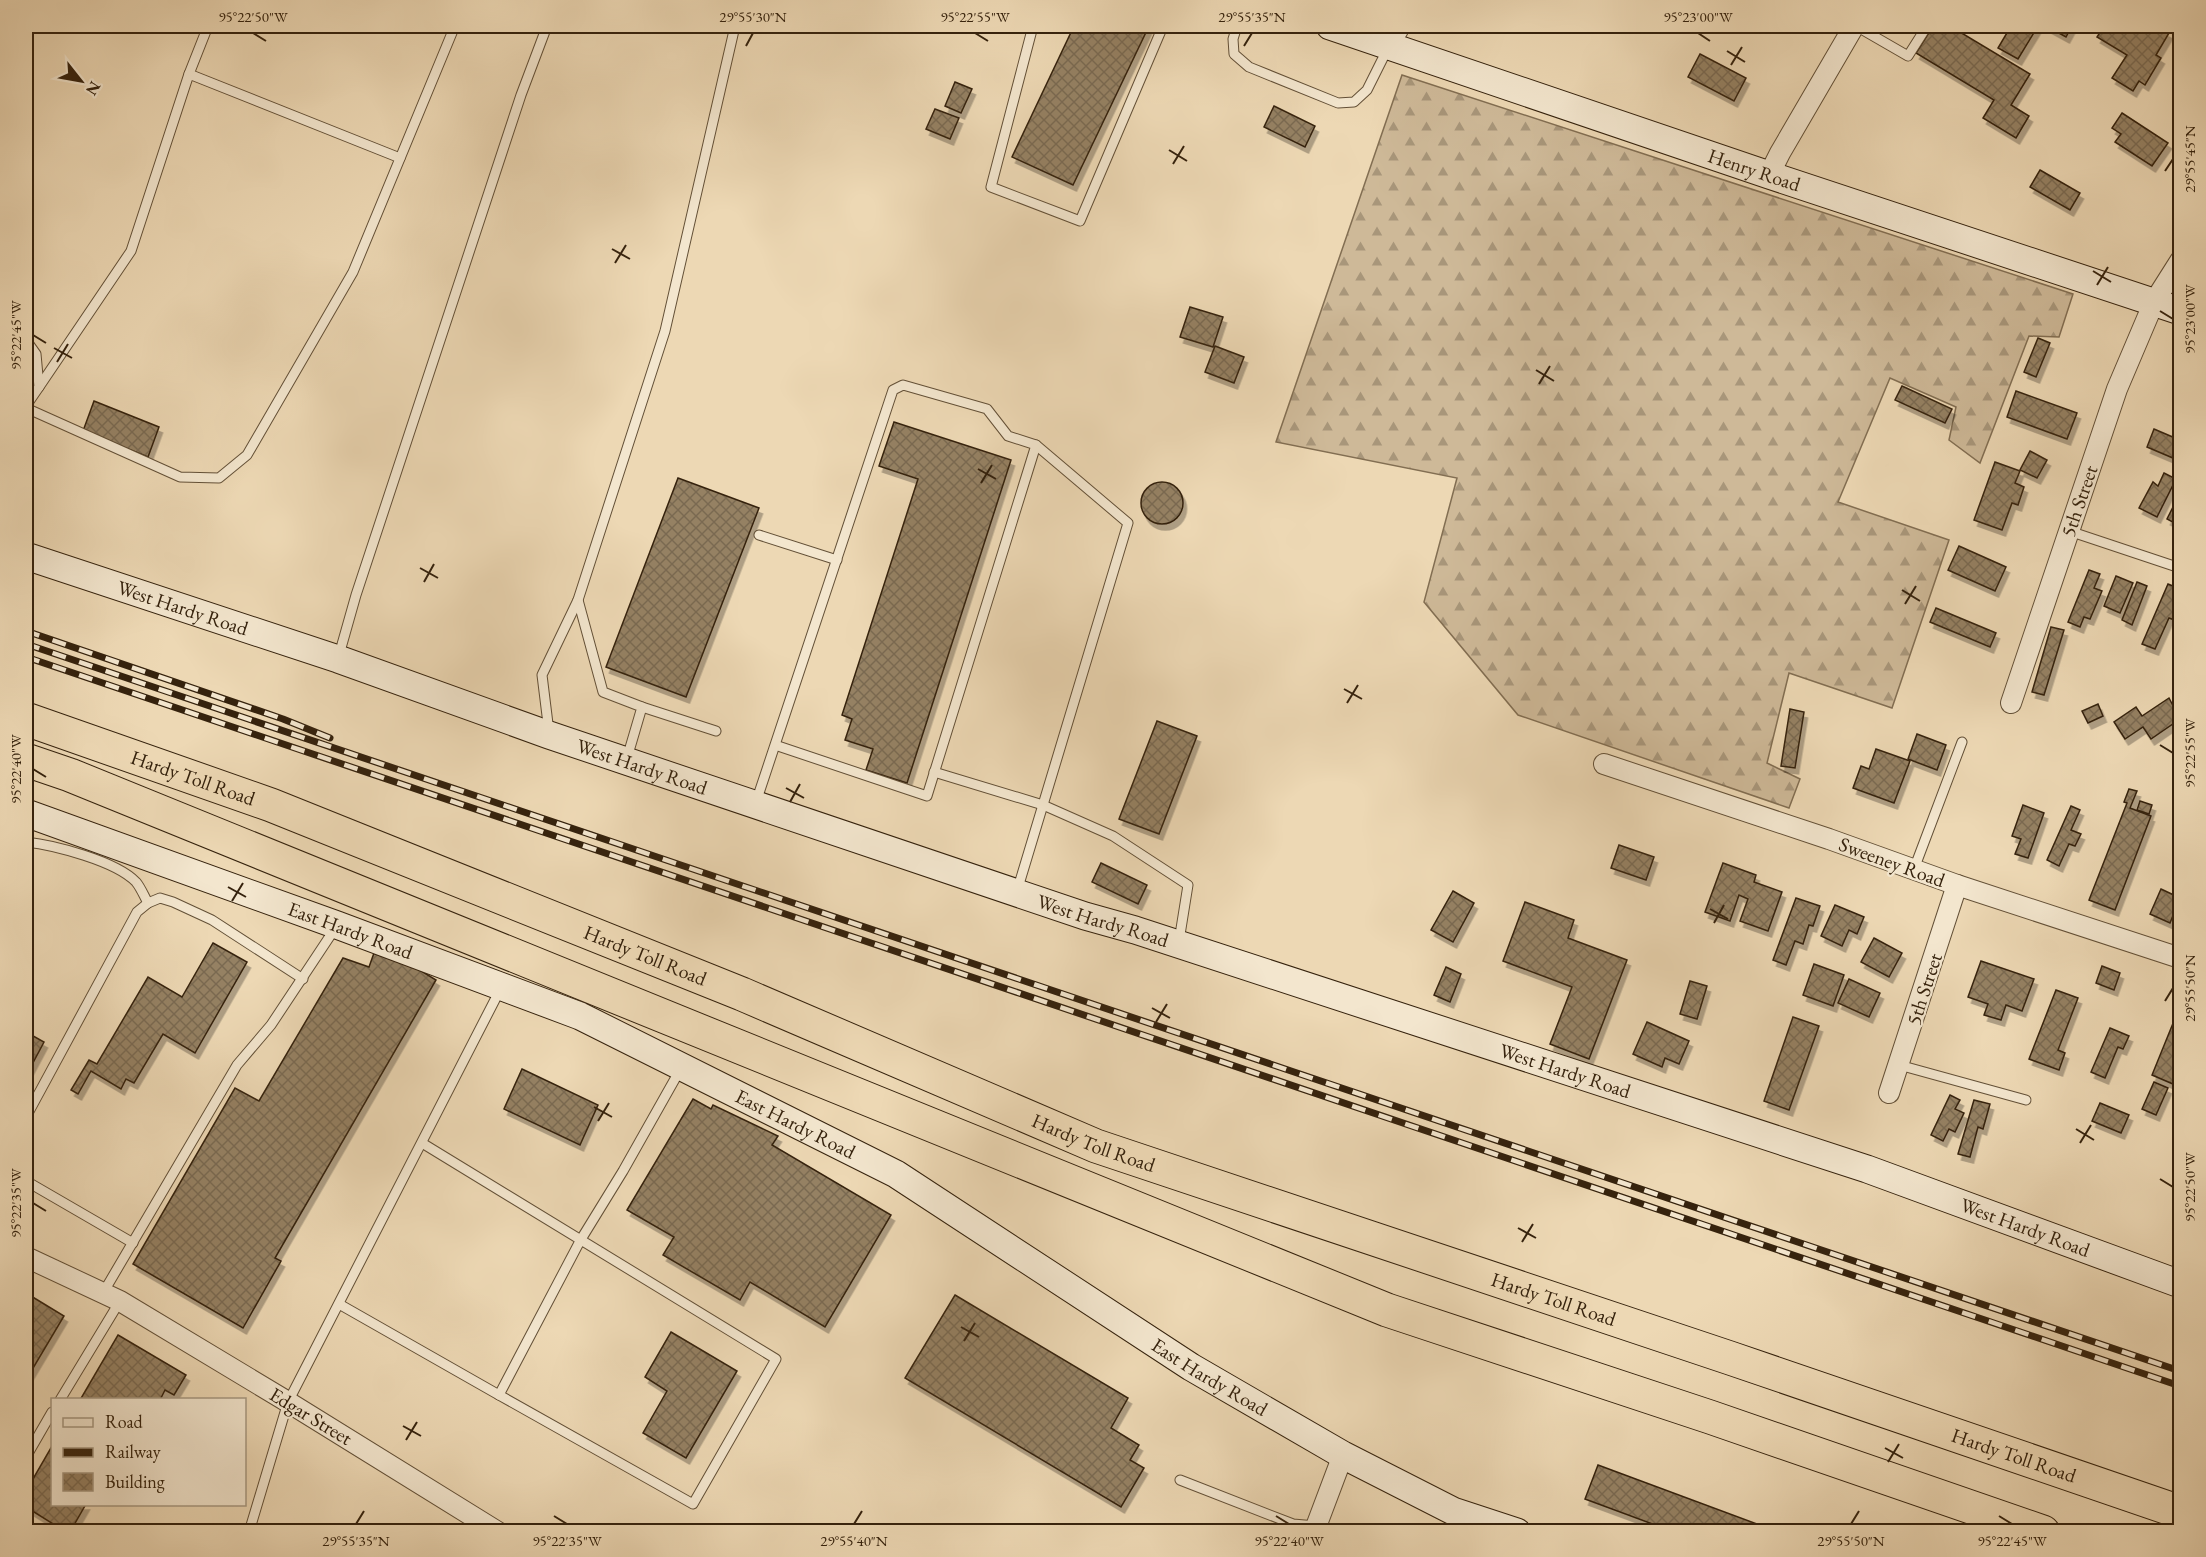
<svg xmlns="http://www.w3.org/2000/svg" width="2206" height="1557" viewBox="0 0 2206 1557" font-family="'EB Garamond',serif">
<defs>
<pattern id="forest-firs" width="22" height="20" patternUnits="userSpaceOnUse" patternTransform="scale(1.5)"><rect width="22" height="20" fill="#ceb998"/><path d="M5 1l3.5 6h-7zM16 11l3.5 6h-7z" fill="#a8967a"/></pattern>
<pattern id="building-cross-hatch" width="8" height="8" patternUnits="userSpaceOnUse" patternTransform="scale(1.5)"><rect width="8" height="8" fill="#958164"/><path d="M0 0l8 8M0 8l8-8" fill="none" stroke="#7a6951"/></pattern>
<filter id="shadow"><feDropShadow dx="3.5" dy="6" stdDeviation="0" flood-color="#0004"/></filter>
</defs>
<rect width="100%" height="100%" fill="#edd8b4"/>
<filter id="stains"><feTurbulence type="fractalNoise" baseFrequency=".00333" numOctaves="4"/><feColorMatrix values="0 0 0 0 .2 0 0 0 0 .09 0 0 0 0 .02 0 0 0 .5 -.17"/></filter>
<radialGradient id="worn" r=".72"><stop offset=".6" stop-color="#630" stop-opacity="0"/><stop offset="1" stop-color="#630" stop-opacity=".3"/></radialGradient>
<polygon fill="url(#forest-firs)" stroke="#826e52" stroke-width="1.5" points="1402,75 2073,294 2059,337 2029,336 1980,463 1949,440 1956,407 1890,378 1838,502 1949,540 1892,708 1789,673 1767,763 1800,779 1789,808 1518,715 1424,602 1457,478 1276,442"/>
<g fill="url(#building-cross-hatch)" stroke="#35220d" stroke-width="1.5" filter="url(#shadow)">
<polygon points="1074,26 1149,26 1073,185 1012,157"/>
<polygon points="1933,26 1950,26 2030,74 2011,105 2029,116 2016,138 1983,118 1994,100 1916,53"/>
<polygon points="2011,26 2038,26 2018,59 1998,48"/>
<polygon points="2046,26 2072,26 2066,37"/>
<polygon points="2104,26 2156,26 2169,33 2156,55 2161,58 2145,85 2139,81 2133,91 2112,78 2127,55 2097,37"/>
<polygon points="1700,54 1746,78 1734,101 1688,77"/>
<polygon points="955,82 972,89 961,113 945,106"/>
<polygon points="1274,106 1315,126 1305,147 1264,127"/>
<polygon points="935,109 959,118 950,139 926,129"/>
<polygon points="2122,113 2168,143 2152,166 2115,142 2121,134 2112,128"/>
<polygon points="2040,170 2080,193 2070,210 2030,187"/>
<polygon points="1190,307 1223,317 1213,347 1180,337"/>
<polygon points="2038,338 2050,343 2036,377 2024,372"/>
<polygon points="1215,346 1244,357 1234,383 1205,372"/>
<polygon points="1902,386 1952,409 1945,423 1895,400"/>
<polygon points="2016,391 2077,413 2067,439 2007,417"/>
<polygon points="94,401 159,427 148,457 83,431"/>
<polygon points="894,422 1011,460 907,783 866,770 873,749 845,740 852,719 842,715 918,479 879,466"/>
<polygon points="2154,429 2175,438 2173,444 2180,447 2180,461 2147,447"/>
<polygon points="2030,451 2047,460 2037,478 2020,470"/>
<polygon points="1995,462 2020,471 2015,483 2024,487 2018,505 2012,503 2002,530 1974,520"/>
<polygon points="2164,473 2176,479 2157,517 2139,508 2153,482 2158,486"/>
<polygon points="678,478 759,508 686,697 606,667"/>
<circle cx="1162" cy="503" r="21"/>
<polygon points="2180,493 2180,526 2167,519"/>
<polygon points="1959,546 2006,567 1995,591 1948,570"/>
<polygon points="2089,570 2100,574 2094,588 2102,591 2090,619 2084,617 2080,627 2068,622"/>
<polygon points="2116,576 2133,583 2120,613 2104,606"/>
<polygon points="2137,582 2147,586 2132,625 2122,620"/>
<polygon points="2168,584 2180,589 2175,600 2180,603 2180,614 2177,621 2169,618 2155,649 2142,644"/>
<polygon points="1936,608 1996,633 1990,647 1930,622"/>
<polygon points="2051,627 2064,630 2044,695 2032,692"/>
<polygon points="2169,698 2180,719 2151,739 2143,727 2125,739 2114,722 2136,707 2142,716"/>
<polygon points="2098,704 2103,716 2088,723 2082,711"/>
<polygon points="1790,709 1804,712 1795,768 1781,766"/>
<polygon points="1157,721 1197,736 1159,834 1119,819"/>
<polygon points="1917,734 1946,745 1937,770 1908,759"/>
<polygon points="1876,749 1910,761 1894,803 1853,788 1861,766 1869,769"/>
<polygon points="2129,789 2137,791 2130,808 2151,816 2115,910 2089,900 2127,803 2124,802"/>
<polygon points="2140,801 2152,805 2149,814 2137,810"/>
<polygon points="2023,805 2044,813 2028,858 2015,854 2021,839 2012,836"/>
<polygon points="2071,806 2080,810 2071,830 2081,834 2075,846 2069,844 2059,866 2047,860"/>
<polygon points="1619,845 1654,857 1646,880 1611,868"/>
<polygon points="1101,863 1147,885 1138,904 1092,882"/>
<polygon points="1723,863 1756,875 1754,882 1782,892 1768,931 1740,921 1748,899 1739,895 1730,921 1705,912"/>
<polygon points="2161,889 2180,898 2170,923 2150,914"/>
<polygon points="1453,891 1474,903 1453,942 1431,930"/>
<polygon points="1796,898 1820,906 1813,926 1809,925 1803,944 1795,941 1786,965 1773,960"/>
<polygon points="1525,902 1574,920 1568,938 1627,960 1589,1059 1550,1044 1572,987 1503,961"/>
<polygon points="1835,905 1864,917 1857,934 1849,930 1842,946 1821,936"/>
<polygon points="1874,938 1902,953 1889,977 1861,962"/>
<polygon points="213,943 247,962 195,1053 163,1034 134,1083 126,1079 121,1089 91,1071 78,1094 71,1090 89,1060 97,1064 148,977 182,997"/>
<polygon points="374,953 418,969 436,980 275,1258 281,1261 243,1328 133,1264 235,1088 259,1101 343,958 369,967"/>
<polygon points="1981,961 2034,979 2022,1011 2006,1005 2001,1020 1984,1015 1988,1004 1968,997"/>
<polygon points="1814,964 1844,975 1833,1006 1803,995"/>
<polygon points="2102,966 2120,973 2114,990 2096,983"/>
<polygon points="1446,967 1461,974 1450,1002 1434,995"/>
<polygon points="1849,979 1880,993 1869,1017 1838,1003"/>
<polygon points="1690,981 1707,986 1697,1019 1680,1014"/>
<polygon points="2056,990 2078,998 2058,1050 2065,1053 2059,1070 2029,1059"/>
<polygon points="2178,1011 2180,1011 2180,1087 2152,1075"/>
<polygon points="1793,1017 1819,1026 1789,1110 1764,1101"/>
<polygon points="1647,1022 1689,1041 1679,1064 1665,1058 1662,1067 1633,1054"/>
<polygon points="2110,1028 2129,1036 2123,1049 2118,1047 2105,1078 2091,1072"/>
<polygon points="26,1032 44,1042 26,1076"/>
<polygon points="522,1069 598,1105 580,1145 504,1109"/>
<polygon points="2154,1082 2168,1088 2156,1115 2142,1109"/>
<polygon points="1950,1095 1960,1100 1955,1109 1964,1113 1955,1132 1949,1129 1943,1141 1931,1135"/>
<polygon points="693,1099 711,1109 713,1105 778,1136 772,1145 891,1215 825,1327 750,1282 740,1300 663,1255 674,1237 627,1210"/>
<polygon points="1974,1100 1990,1104 1983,1129 1978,1127 1970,1157 1958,1154"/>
<polygon points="2100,1103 2129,1115 2121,1133 2092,1121"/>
<polygon points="26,1293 64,1316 26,1380"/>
<polygon points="955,1295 1128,1398 1111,1428 1139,1445 1130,1460 1144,1468 1121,1507 905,1378"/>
<polygon points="671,1332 737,1371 686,1458 643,1433 667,1391 645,1377"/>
<polygon points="118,1335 186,1375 174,1395 165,1390 160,1400 80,1400"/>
<polygon points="52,1446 52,1504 86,1504 70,1532 66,1532 26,1507 26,1491"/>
<polygon points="1598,1465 1765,1527 1763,1532 1665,1532 1666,1529 1585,1499"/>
</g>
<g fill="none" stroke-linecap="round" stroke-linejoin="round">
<defs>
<g id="lane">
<polyline points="1033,26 991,187 1080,221 1163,26"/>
<polyline points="1237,26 1233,39 1234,54 1249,67 1338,103 1354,102 1367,90 1388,48"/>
<polyline points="1856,26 1908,56 1927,26"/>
<polyline points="189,74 208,26"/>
<polyline points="26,340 36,354 39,387 26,406"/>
<polyline points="39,387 131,251 189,74 400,158"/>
<polyline points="26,408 180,477 219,478 247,455 353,272 454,28"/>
<polyline points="2069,531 2180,568"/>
<polyline points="759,535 837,560"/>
<polyline points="578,600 603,692 642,707 627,758"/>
<polyline points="339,655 356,595 521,95 547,26"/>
<polyline points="642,707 716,731"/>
<polyline points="549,732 542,675 578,600 665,331 735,26"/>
<polyline points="934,772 1043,805 1113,836 1188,885 1179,941"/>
<path d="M756,802C801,665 848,528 893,390L903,385L987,409L1008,436L1036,445L927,796L775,745"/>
<path d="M26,842C54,845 116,861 136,882C141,888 144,896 148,903"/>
<polyline points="1914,869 1962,742"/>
<polyline points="1017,891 1128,523 1036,445"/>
<polyline points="1899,1065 2026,1100"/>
<polyline points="26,1117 137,912 148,903 160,898 173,902 212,920 303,979"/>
<polyline points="422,1143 776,1359 693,1504 499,1395 580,1241 623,1171 680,1070"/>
<polyline points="26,1181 133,1243"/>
<polyline points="103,1293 237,1065 271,1025 336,927"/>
<polyline points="339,1304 499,1395"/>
<polyline points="60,1400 120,1301"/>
<polyline points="26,1457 52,1412"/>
<polyline points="1180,1480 1293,1524 1316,1526"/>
<polyline points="249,1532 288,1402 501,988"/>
</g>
<g id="street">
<polyline points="1388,47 1400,26"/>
<polyline points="1769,175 1780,153 1854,26"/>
<polyline points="2011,703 2117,389 2154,302 2180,261"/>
<polyline points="1604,764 1829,839 1957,885 2180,958"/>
<polyline points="1889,1093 1957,885"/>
<polyline points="26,1257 120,1301 288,1402 498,1532"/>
<polyline points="1314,1532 1343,1455"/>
</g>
<g id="secondary">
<path id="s1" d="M1330,26L1769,175L2180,311"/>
<path id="s2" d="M26,556L338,659L549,735L1085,916L1135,930L1867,1169L2180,1284"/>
<path id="s3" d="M26,813L337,925L580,1016L896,1174L1191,1367L1343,1455L1453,1511L1517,1532"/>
</g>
<g id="highway">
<path id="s4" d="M26,719L271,805L742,994L1096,1146L1730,1358L2180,1512"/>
<polyline points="26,760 70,775 1387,1310 1710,1417 2043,1532"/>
</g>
</defs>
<use href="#lane" stroke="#635037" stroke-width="11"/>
<use href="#street" stroke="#635037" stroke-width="22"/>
<use href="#secondary" stroke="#35220d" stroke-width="29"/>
<use href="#highway" stroke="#35220d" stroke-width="35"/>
<use href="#lane" stroke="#f3e6ce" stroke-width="9"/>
<use href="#street" stroke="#f3e6ce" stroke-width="20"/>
<use href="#secondary" stroke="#f3e6ce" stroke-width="27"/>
<use href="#highway" stroke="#edd8b4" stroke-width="33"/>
<defs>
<g id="rail">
<polyline points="26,631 283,719 330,738"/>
<polyline points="26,644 2180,1371"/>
<polyline points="26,657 2180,1386"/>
</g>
</defs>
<use href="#rail" stroke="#35220d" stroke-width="7"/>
<use href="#rail" stroke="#f3e6ce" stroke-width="4.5" stroke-dasharray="14" stroke-linecap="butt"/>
</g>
<path fill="none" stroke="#35220d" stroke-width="2" d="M253,33L266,41M975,33L988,41M1698,33L1710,41M746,46L753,33M1244,46L1252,33M1727,51L1745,62M1731,65L1742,47M1169,150L1187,161M1173,164L1184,146M2165,171L2173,159M612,249L630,259M615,263L626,245M2093,271L2111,282M2097,285L2108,267M2160,311L2173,319M33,335L46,343M54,348L72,358M57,362L68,344M1536,370L1554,381M1539,384L1550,366M978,469L996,479M981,483L992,465M420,568L438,578M424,582L434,564M1902,590L1920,601M1905,604L1916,586M1344,689L1362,699M1347,703L1358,685M2160,745L2173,753M33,769L46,777M786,788L804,798M790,802L800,784M228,887L246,897M232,901L243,883M1710,909L1728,919M1714,923L1724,905M2165,1001L2173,988M1152,1008L1170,1018M1156,1022L1167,1004M594,1107L612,1117M598,1121L609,1103M2076,1129L2094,1140M2080,1143L2091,1125M2160,1179L2173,1187M33,1203L46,1211M1518,1228L1536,1238M1522,1242L1533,1224M961,1327L979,1337M964,1341L975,1323M403,1426L421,1436M406,1440L417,1422M1885,1448L1903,1458M1888,1462L1899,1444M554,1516L567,1524M1276,1516L1289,1524M1999,1516L2012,1524M356,1524L364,1511M854,1524L862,1511M1851,1524L1859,1511"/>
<g text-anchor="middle" stroke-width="4.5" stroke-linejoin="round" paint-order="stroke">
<g font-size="20" fill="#35220d" stroke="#f3e6ce">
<text dy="7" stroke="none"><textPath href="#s1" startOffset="448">Henry Road</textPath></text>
<text transform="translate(2079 501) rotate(-71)" y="7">5th Street</text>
<text dy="7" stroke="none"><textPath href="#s2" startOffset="165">West Hardy Road</textPath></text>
<text dy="7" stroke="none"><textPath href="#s2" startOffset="651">West Hardy Road</textPath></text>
<text dy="7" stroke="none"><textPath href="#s4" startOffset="177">Hardy Toll Road</textPath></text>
<text transform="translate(1892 862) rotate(20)" y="7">Sweeney Road</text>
<text dy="7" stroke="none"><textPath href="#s2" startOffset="1137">West Hardy Road</textPath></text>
<text dy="7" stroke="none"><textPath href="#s3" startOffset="345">East Hardy Road</textPath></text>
<text dy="7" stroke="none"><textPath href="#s4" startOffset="663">Hardy Toll Road</textPath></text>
<text transform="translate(1924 989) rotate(-72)" y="7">5th Street</text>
<text dy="7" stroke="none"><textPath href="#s2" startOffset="1623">West Hardy Road</textPath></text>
<text dy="7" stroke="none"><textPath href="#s3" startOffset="831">East Hardy Road</textPath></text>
<text dy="7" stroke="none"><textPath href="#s4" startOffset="1149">Hardy Toll Road</textPath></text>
<text dy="7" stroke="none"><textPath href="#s2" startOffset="2109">West Hardy Road</textPath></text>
<text dy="7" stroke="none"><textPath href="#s4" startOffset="1635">Hardy Toll Road</textPath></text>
<text dy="7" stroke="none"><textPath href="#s3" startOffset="1317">East Hardy Road</textPath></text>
<text transform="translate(311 1416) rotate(31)" y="7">Edgar Street</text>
<text dy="7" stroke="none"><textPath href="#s4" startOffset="2121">Hardy Toll Road</textPath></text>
</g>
</g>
<rect width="2206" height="1557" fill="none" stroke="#edd8b4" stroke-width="66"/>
<rect x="51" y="1398" width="195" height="108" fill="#f3e6ce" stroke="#a79881" stroke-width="1.5"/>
<rect x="63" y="1418" width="30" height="9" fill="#f3e6ce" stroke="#a79881" stroke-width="1.5"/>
<text x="105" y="1428" font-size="18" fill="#35220d">Road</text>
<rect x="63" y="1448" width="30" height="9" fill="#35220d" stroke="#a79881" stroke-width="1.5"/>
<text x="105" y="1458" font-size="18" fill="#35220d">Railway</text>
<rect x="63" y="1473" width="30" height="18" fill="url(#building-cross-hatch)" stroke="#a79881" stroke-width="1.5"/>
<text x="105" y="1488" font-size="18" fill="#35220d">Building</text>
<g transform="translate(81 81) rotate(121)" stroke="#f3e6ce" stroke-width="4.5" paint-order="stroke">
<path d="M0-4.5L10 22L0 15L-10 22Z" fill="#35220d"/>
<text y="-9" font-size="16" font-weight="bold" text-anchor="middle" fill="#35220d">N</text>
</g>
<rect x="33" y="33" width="2140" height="1491" fill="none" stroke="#35220d" stroke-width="2"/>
<g font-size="15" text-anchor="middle" fill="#35220d">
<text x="253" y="22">95°22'50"W</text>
<text x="753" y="22">29°55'30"N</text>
<text x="975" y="22">95°22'55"W</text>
<text x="1252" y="22">29°55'35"N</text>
<text x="1698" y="22">95°23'00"W</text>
<text transform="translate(2190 159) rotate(-90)" y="5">29°55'45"N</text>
<text transform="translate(2190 319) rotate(-90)" y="5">95°23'00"W</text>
<text transform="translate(16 335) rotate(-90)" y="5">95°22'45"W</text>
<text transform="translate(2190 753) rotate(-90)" y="5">95°22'55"W</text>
<text transform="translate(16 769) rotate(-90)" y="5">95°22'40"W</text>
<text transform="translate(2190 988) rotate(-90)" y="5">29°55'50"N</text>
<text transform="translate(2190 1187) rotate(-90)" y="5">95°22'50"W</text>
<text transform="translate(16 1203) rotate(-90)" y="5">95°22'35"W</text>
<text x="356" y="1546">29°55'35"N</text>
<text x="567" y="1546">95°22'35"W</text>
<text x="854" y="1546">29°55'40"N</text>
<text x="1289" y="1546">95°22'40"W</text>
<text x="1851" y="1546">29°55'50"N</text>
<text x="2012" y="1546">95°22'45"W</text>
</g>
<rect width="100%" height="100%" filter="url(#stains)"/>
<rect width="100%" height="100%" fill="url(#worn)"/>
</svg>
